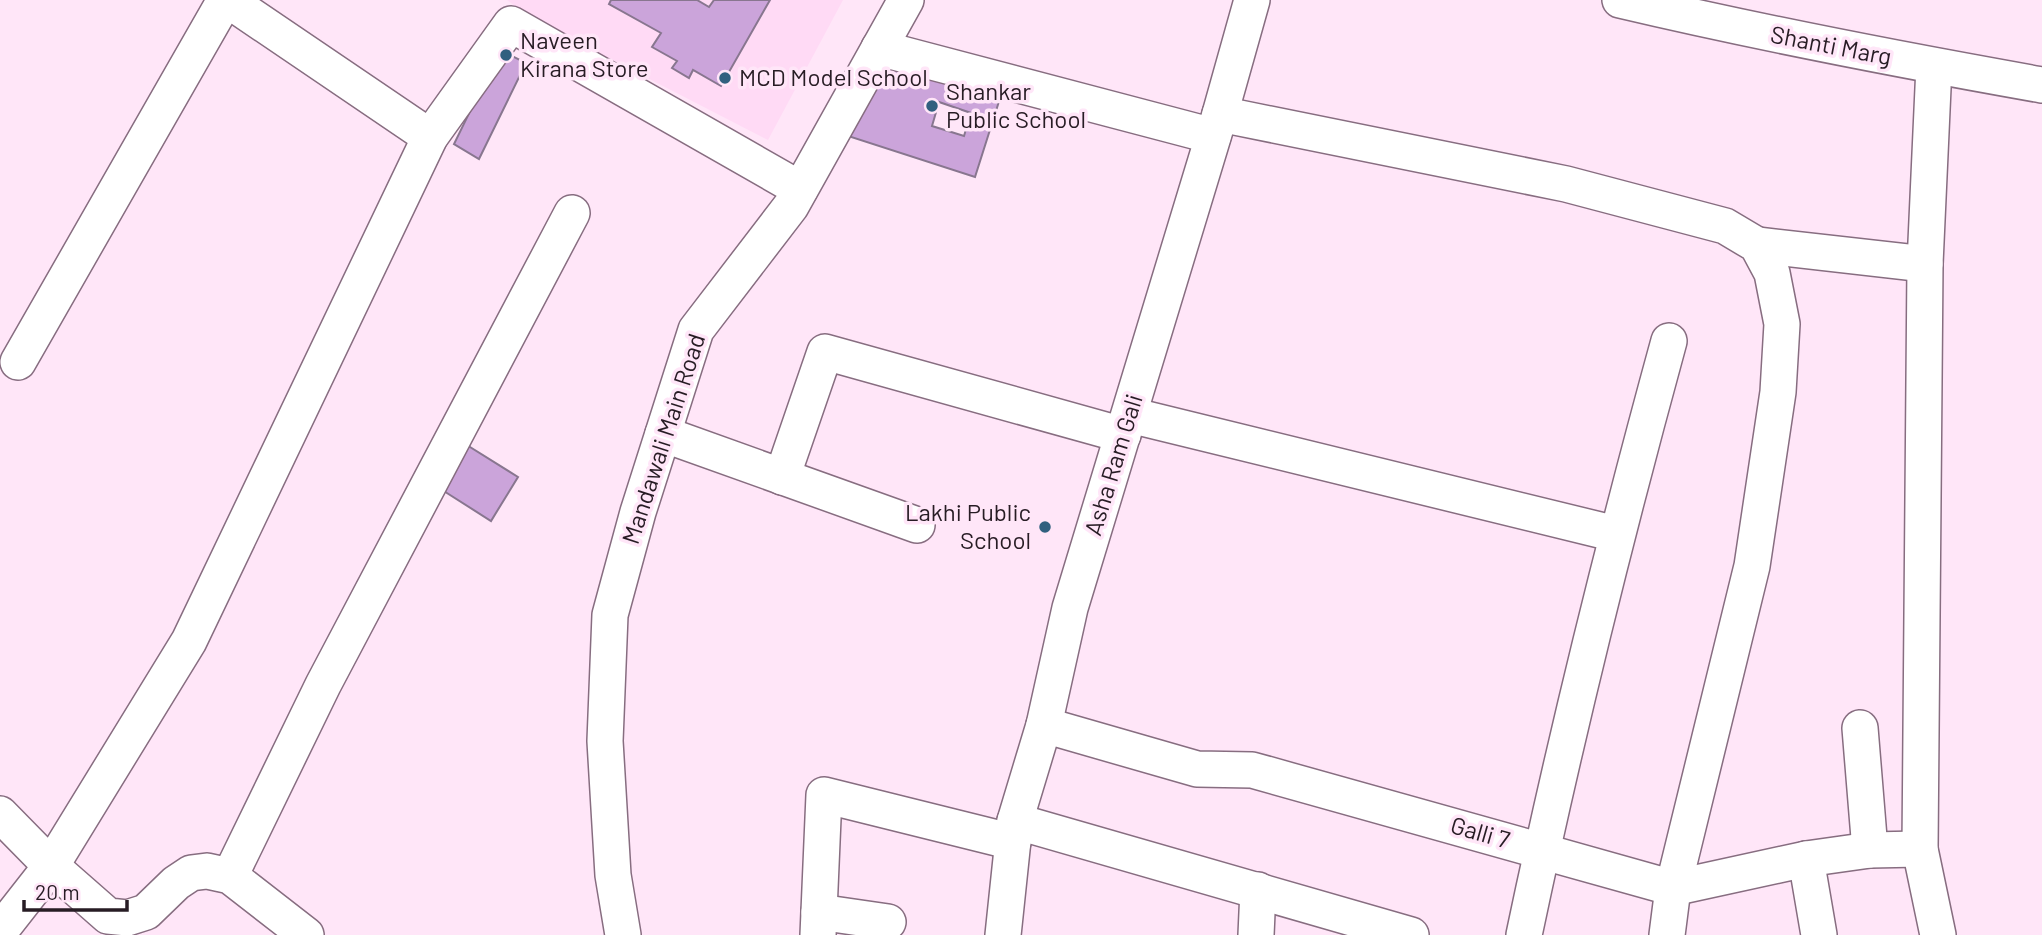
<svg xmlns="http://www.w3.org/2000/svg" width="2042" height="935" viewBox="0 0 2042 935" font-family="Barlow,sans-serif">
<rect width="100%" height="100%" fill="#ffe6f8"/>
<polygon fill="#ffdaf5" points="507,0 843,0 768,140 529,17"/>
<g fill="#cba4da" stroke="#88768f" stroke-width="2" fill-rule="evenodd">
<polygon points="611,0 697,0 709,7 714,0 770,0 721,86 693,70 689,78 672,68 677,61 652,47 661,33 609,4"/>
<polygon points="500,50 526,63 479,159 454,144"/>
<path d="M893,56L1002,92L975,177L848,136ZM939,102L971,113L964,136L932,126Z"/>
<polygon points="462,442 518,477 491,521 439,488"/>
</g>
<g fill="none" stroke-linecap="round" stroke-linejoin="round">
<defs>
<g id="minor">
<polyline points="228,0 430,137"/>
<path d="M1620,0C1760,33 1901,60 2042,85"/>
<polyline points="879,48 1213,136"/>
<polyline points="1934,66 1925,264 1920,849 1938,935"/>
<polyline points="1220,114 1566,184 1725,226 1757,245 1772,273 1782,324 1778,392 1752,566 1673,888 1667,935"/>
<polyline points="1757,245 1925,264"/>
<polyline points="18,362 225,0"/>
<polyline points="1130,415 1616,534"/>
<polyline points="663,434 917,525"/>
<polyline points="782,477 825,352 1123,435"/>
<polyline points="1044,725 1197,769 1252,770 1673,888 1806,859 1870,850 1920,849"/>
<polyline points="1860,728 1870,850"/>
<polyline points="0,814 51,866 108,916 127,918 146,912 176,883 191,873 207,871 230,876 306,935"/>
<polyline points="1015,821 1411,935"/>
<polyline points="1806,859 1819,935"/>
<polyline points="230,876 323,685 572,213"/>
<polyline points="819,912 888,922"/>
<polyline points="0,931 51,866 189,641 430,137 511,24 800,189"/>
<polyline points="623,935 613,875 605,741 610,615 638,512 696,330 791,206 906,0"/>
<polyline points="818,935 824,795 1013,842"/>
<polyline points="1003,935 1015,821 1044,725 1070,608 1220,114 1252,0"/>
<polyline points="1256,935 1258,890"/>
<path d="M1524,935C1566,735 1615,538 1669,341"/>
</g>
</defs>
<use href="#minor" stroke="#876d80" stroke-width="38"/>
<use href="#minor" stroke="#fff" stroke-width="35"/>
</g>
<g fill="#31607f" stroke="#ffe6f8" stroke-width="2.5">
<circle cx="506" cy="55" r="7"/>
<circle cx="725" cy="78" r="7"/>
<circle cx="932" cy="106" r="7"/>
<circle cx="1045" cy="527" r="7"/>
</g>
<g text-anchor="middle" stroke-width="7" stroke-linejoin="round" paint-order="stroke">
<g font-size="24" fill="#271c24" stroke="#ffe6f8" text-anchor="start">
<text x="520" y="49">Naveen<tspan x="520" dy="28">Kirana Store</tspan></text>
<text x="739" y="86">MCD Model School</text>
<text x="946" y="100">Shankar<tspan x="946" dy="28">Public School</tspan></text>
<text x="1031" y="521" text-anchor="end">Lakhi Public<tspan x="1031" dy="28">School</tspan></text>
</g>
<g font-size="24" fill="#271c24" stroke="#ffe6f8">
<text transform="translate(1831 46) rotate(11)" y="8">Shanti Marg</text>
<text transform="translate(664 439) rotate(-72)" y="8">Mandawali Main Road</text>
<text transform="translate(1114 465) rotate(-73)" y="8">Asha Ram Gali</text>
<text transform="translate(1480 833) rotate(16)" y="8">Galli 7</text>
</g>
</g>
<path d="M24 900v10h103v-10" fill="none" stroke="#271c24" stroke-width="3.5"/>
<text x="35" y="900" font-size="21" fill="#271c24" stroke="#ffe6f8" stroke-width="5" paint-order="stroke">20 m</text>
</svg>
